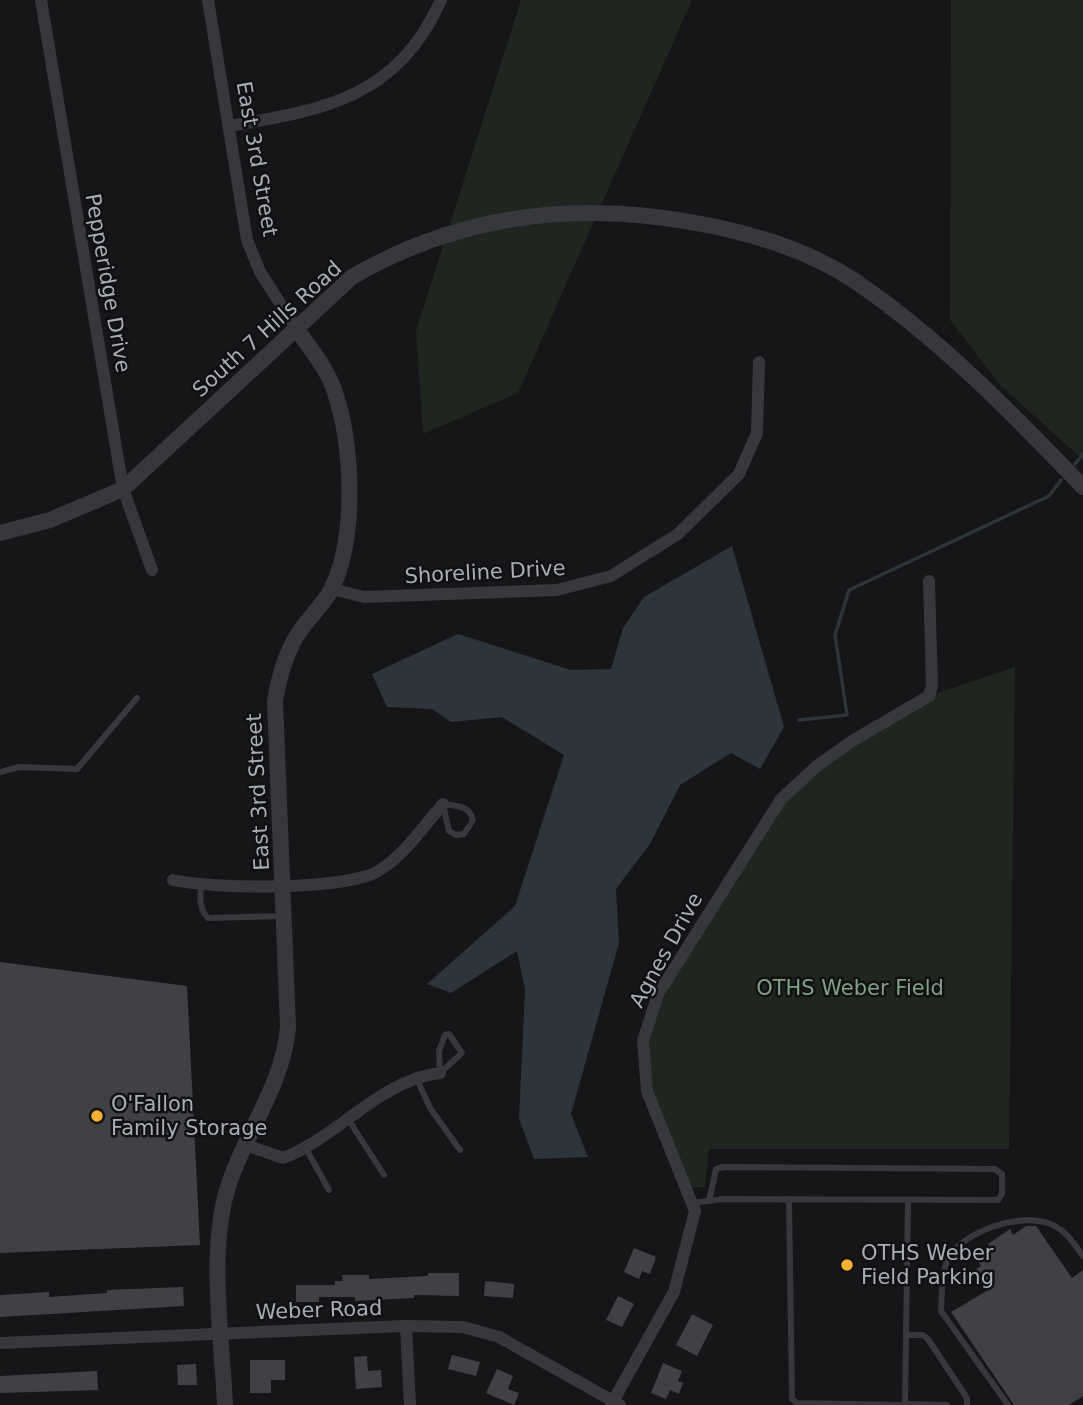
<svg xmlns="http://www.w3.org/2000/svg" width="1083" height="1405" viewBox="0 0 1083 1405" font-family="'DejaVu Sans',sans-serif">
<rect width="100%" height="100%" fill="#161618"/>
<g fill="#1e261f">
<polygon points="521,0 692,0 518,393 423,434 416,331"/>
<polygon points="951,0 1083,0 1083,460 1001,386 950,320"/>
<polygon points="1015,667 1009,1149 709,1149 705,1187 688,1188 647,1091 648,1017 799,781 929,696"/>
</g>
<polygon fill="#2c353c" points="732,546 784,727 760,769 731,753 680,785 650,844 616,889 619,943 571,1114 588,1157 534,1159 519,1119 525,990 517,951 451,993 427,984 515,906 564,755 502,717 451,722 432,709 387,707 372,674 458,634 571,670 611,669 623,628 644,597"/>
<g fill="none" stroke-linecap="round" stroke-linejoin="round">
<g stroke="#2c353c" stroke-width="3.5">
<polyline points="1075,464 1083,454"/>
<polyline points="799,720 847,715 835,635 849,590 1049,496 1061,480"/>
</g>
</g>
<g fill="#404145">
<polygon points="0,962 187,986 200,1245 0,1253"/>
<polygon points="1026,1226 1036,1226 1072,1278 1083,1270 1083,1396 1069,1405 1014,1405 951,1312 990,1289 976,1269 981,1266 978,1261 992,1252 988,1244 1010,1229 1013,1235"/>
<polygon points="634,1248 656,1257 650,1274 642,1271 639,1279 624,1272"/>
<polygon points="428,1273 459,1273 459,1296 414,1295 414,1298 355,1301 355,1297 319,1297 319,1302 296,1302 296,1285 335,1285 335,1281 343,1281 342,1275 369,1275 369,1279 428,1276"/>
<polygon points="485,1281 514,1284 513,1298 484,1296"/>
<polygon points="183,1287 184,1306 0,1317 0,1295 49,1292 49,1297 107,1293 107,1290"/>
<polygon points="618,1296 634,1304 622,1327 606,1320"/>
<polygon points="692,1314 713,1325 697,1356 676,1345"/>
<polygon points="452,1355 480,1362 476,1376 448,1369"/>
<polygon points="367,1356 368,1371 381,1370 382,1387 356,1389 354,1357"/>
<polygon points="250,1360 285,1360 285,1380 271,1380 271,1393 250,1393"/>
<polygon points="663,1363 682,1371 678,1381 683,1383 679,1394 670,1390 666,1399 651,1393"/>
<polygon points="196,1364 197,1385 178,1385 177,1365"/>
<polygon points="497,1369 513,1376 508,1389 519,1393 514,1405 486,1393"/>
<polygon points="97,1371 98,1390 0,1393 0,1376"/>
</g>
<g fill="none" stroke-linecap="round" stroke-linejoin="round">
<g stroke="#37383d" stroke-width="6">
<polyline points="0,772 19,767 77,769 137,698"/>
<path d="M443,804C457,806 469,805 473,820L464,834L456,835L449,831Z"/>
<path d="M201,886C200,898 199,909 208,918L283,916"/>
<polygon points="449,1034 462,1053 440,1073 439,1051 445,1035"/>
<polyline points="416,1077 430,1108 460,1150"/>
<polyline points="348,1119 384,1175"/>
<polyline points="305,1147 329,1190"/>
<polyline points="789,1199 792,1399 797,1403 905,1405"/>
<polyline points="908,1200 905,1404 947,1405"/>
<polyline points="693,1203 723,1199 998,1200 1002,1194 1002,1174 995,1169 723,1167 716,1169 709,1201"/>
<polyline points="907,1335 923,1335 928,1339 967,1398 967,1405"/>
<path d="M1008,1405L941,1311C942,1295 941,1270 949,1257C965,1231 1019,1213 1048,1223C1065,1229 1073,1242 1083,1256"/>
</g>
<g stroke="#37383d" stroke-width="12">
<polyline points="41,0 123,489 152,570"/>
<polyline points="208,0 247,240 260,272 296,328"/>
<path d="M229,126C324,110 397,98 441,0"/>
<polyline points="332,589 364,597 557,590 611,576 678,534 739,474 757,433 759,362"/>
<path d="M173,880C212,889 348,891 380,870C405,854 423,827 443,804"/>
<path d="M246,1145L283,1158C338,1137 380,1080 440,1073"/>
<polyline points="406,1326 410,1405"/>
<polyline points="0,1343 406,1326 463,1327 499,1337 620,1405"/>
<polyline points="611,1405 674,1292 695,1211 647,1091 643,1041 658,994 781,799 817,766 852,741 929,696 932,686 929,581"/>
</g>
<g stroke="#37383d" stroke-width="16">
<path d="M0,533L50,520L123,489L352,277C465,211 586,200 712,226C760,236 813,253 855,281C940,339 1012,413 1083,487"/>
<path d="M225,1405C222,1338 208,1250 228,1187C245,1132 283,1086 288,1027L275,701C279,677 286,651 300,631C310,616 325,603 332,588C357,536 353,441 333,387C325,366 309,347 296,328"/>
</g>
</g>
<g fill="#f2b134" stroke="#111113" stroke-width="2.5">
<circle cx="97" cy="1116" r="7"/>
<circle cx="847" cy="1265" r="7"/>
</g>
<g text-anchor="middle" stroke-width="5" stroke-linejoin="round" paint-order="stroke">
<g font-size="21" fill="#a8adb8" stroke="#111113">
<text transform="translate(257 159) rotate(80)" y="7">East 3rd Street</text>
<text transform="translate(108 283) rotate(80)" y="7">Pepperidge Drive</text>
<text transform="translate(267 329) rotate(-42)" y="7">South 7 Hills Road</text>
<text transform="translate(485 572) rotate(-3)" y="7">Shoreline Drive</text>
<text transform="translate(258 792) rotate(-93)" y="7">East 3rd Street</text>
<text transform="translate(666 950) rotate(-61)" y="7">Agnes Drive</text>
<text transform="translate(319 1310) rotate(-2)" y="7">Weber Road</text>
</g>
<g font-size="21" fill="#7fa381" stroke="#111113">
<text x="850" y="995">OTHS Weber Field</text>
</g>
<g font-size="21" fill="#a8adb8" stroke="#111113" text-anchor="start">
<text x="111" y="1111">O'Fallon<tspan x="111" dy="24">Family Storage</tspan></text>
<text x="861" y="1260">OTHS Weber<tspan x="861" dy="24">Field Parking</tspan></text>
</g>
</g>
</svg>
